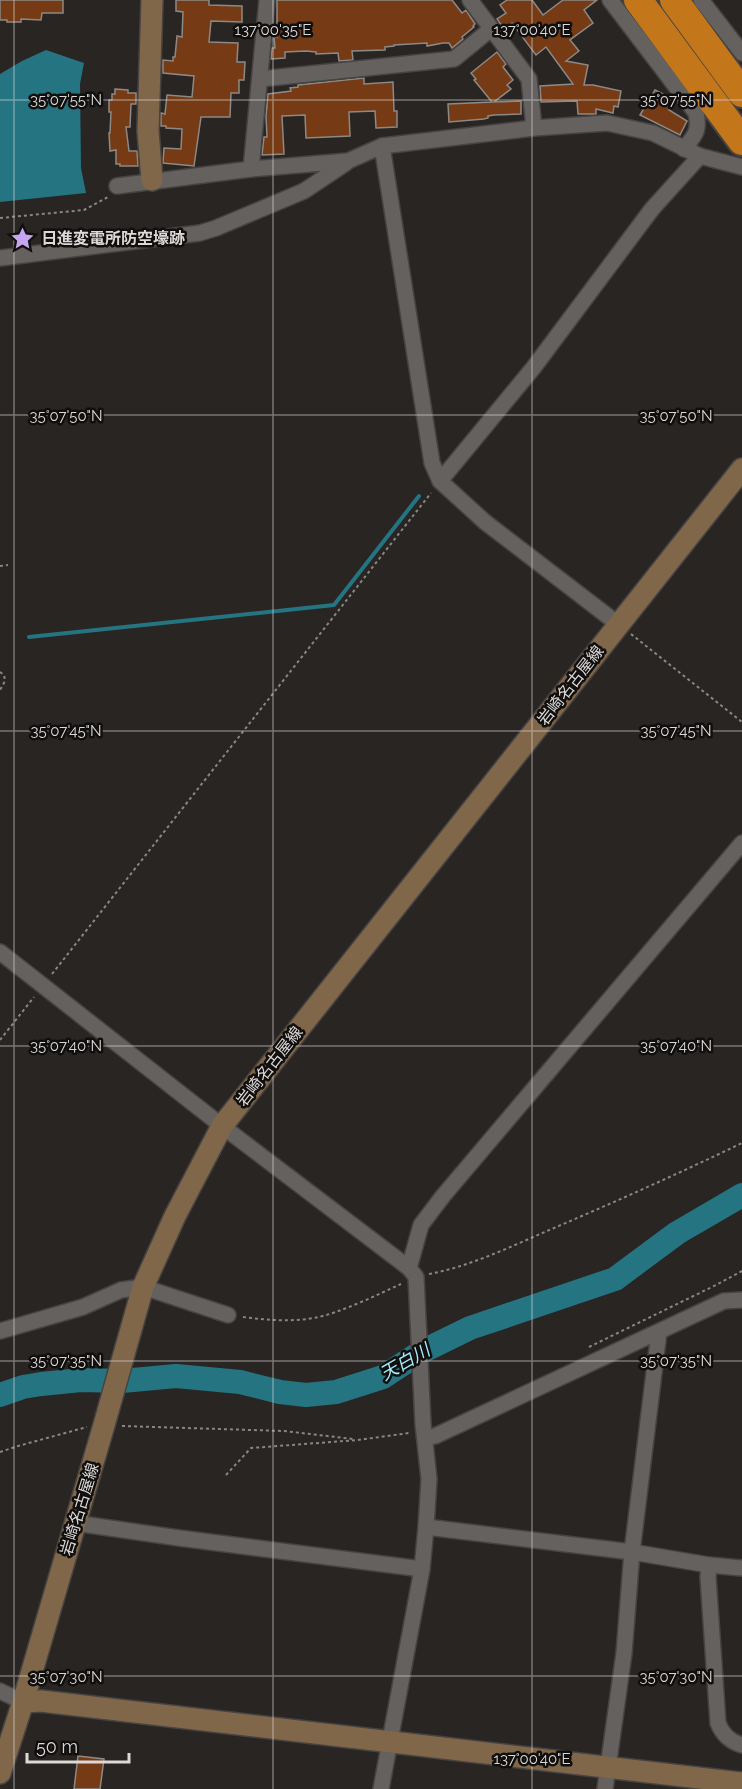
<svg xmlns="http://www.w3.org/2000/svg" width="742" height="1789" viewBox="0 0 742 1789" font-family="Raleway,'Noto Sans JP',sans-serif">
<rect width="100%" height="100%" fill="#292523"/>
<polygon fill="#257482" points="46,50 84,63 80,84 81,168 86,193 0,202 0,74 22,61"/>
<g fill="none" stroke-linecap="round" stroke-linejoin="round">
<polyline stroke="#257482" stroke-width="4" points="29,637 334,605 419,496"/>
<polyline stroke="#257482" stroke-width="24" points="0,1395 23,1387 41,1384 81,1380 122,1381 176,1376 240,1382 280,1392 306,1395 336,1392 383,1377 421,1352 470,1328 615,1279 677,1233 742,1195"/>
</g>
<g fill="#763b14" stroke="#8d8986" stroke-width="1.5">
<polygon points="0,0 63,0 63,13 42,13 41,20 21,19 21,22 7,22 7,20 0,20"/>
<polygon points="176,0 209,0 209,5 242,6 242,22 211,21 209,42 238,43 237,62 245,62 244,80 239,80 239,93 231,93 230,117 201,117 194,166 163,163 164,148 181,149 182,129 166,128 166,126 161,126 161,113 165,114 167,95 192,97 194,76 163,73 163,60 173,61 173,57 175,57 177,36 182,37 183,12 176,11"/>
<polygon points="277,0 452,0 462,13 466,10 475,24 473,26 474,27 462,37 463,39 452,48 449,43 443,43 427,46 427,43 394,45 394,46 385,47 385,50 352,51 353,60 339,61 338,53 316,54 316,52 306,51 285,52 285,58 271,59 272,48 275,48 274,37 277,37"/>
<polygon points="507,0 532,0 543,15 563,0 597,0 584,10 593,23 570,40 579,51 566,61 588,65 584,85 593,85 621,91 618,107 614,106 613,113 596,109 596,114 578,114 577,101 541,102 540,86 573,84 546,47 536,55 512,23 504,29 497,19 506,13 500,5"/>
<polygon points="497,52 506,64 503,67 513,80 507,85 511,89 494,102 521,101 521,114 494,115 488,116 488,118 484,119 449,122 448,104 492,102 474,80 476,79 471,73"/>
<polygon points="364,78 364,84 393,82 394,111 397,111 397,127 376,128 375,111 349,112 350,136 306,138 305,115 282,116 284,154 262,155 264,137 267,137 266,116 268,94 291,91 290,88 298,87 298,85"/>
<polygon points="115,89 128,90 128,93 136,93 136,104 131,104 130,127 126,127 129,151 137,151 138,166 120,166 120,164 116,164 116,150 110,151 109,133 110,133 111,112 109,112 109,100 112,100 112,94 115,94"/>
<polygon points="655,90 665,95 663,98 668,101 666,105 670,107 669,110 687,121 680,135 640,115"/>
<polygon points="78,1756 104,1759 100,1789 74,1789"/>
</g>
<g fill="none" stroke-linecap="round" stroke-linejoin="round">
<defs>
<g id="street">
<polyline points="470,0 529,79 534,128"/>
<path d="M610,0L696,113C700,131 695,135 684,149"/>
<polyline points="701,0 742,53"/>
<polyline points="260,79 454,59 491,29"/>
<polyline points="382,146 432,463 440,481 485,522 618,624"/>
<polyline points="251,169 267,0"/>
<polyline points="117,186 251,169 348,161 382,146 534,128 607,123 653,133 700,156 742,167"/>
<polyline points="0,258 200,233 216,228 304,191 346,163"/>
<polyline points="440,481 534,367 652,209 700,156"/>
<polyline points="0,952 222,1126 409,1268 416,1277 423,1424 429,1479 426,1527 422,1569 381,1789"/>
<polyline points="409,1268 421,1225 443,1196 742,843"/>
<polyline points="0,1331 83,1307 121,1290 143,1287 228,1315"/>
<polyline points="425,1438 435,1436 724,1301 742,1300"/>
<polyline points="75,1523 179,1538 422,1569"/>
<polyline points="426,1527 632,1552 709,1565 742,1568"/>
<path d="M709,1565L708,1577L718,1723C722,1734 731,1742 742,1745"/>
<polyline points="0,1691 23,1702"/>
<polyline points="605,1789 624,1653 632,1552 659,1332"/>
</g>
<g id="secondary">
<polyline points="152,0 148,131 152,180"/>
<polyline points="23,1702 41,1701 742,1783"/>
<polyline points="0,1773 23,1702 104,1425 143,1287 175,1216 222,1126 742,469"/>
</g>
<g id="highway">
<polyline points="638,0 742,141"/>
<polyline points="674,0 742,93"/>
</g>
</defs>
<use href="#street" stroke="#464342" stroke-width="18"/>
<use href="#secondary" stroke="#464342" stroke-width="24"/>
<use href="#highway" stroke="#464342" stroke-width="32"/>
<g stroke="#898684" stroke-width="2" stroke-dasharray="3 3" stroke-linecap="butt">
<polyline points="0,218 84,210 108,197"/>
<polyline points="0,566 8,565"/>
<polyline points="631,634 742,722"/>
<polyline points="0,672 4,675 5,681 0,690"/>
<polyline points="52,974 431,493"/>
<polyline points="0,1040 34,997"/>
<path d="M429,1274C472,1266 514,1245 554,1228C617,1201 680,1173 742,1143"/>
<path d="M243,1317C267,1320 290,1322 314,1318C340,1313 377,1295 401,1284"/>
<polyline points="589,1347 716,1285 742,1271"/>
<polyline points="122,1426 284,1431 353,1439"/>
<polyline points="0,1452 18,1446 87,1427"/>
<polyline points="226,1475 251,1448 358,1440 409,1433"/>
</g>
<use href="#street" stroke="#65615f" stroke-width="15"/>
<use href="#secondary" stroke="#81674a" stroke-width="21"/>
<use href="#highway" stroke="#c3761a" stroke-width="28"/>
</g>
<path fill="none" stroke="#dcd9d8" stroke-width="1.5" stroke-opacity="0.45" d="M14,0V1789M273,0V1789M532,0V1789M0,100H742M0,415H742M0,731H742M0,1046H742M0,1361H742M0,1676H742"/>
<defs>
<symbol id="sight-bare" viewBox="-9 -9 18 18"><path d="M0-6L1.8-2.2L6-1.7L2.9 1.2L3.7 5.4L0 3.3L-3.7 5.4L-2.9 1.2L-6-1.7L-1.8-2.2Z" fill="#c6a6f0" stroke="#100f0e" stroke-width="2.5" paint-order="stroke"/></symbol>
</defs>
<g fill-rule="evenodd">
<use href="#sight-bare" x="6" y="222" width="33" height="33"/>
</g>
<g text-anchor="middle" stroke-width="5" stroke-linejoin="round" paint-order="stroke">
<g font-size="16" font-weight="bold" fill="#dcd9d8" stroke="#100f0e" text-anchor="start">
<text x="41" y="244">日進変電所防空壕跡</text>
</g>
<g font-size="16" fill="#dcd9d8" stroke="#100f0e">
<text transform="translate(570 685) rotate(-52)" y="6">岩崎名古屋線</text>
<text transform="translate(269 1066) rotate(-52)" y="6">岩崎名古屋線</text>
<text transform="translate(79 1509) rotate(-73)" y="6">岩崎名古屋線</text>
</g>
<g font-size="18" font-style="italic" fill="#a3edfc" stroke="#100f0e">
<text transform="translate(405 1362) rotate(-30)" y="6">天白川</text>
</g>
</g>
<g font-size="15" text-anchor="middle" fill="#dcd9d8" stroke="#100f0e" stroke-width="5" stroke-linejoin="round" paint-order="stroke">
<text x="273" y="35">137°00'35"E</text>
<text x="532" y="35">137°00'40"E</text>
<text x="66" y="105">35°07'55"N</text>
<text x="676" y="105">35°07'55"N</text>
<text x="66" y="421">35°07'50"N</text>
<text x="676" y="421">35°07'50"N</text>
<text x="66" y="736">35°07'45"N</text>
<text x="676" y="736">35°07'45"N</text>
<text x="66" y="1051">35°07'40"N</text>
<text x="676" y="1051">35°07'40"N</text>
<text x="66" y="1366">35°07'35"N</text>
<text x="676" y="1366">35°07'35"N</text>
<text x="66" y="1682">35°07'30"N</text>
<text x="676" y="1682">35°07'30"N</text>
<text x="532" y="1764">137°00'40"E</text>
</g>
<path d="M27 1753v9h102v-9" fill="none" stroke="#dcd9d8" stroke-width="3"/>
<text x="36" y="1753" font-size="18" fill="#dcd9d8" stroke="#100f0e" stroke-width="4.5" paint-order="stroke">50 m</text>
</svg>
